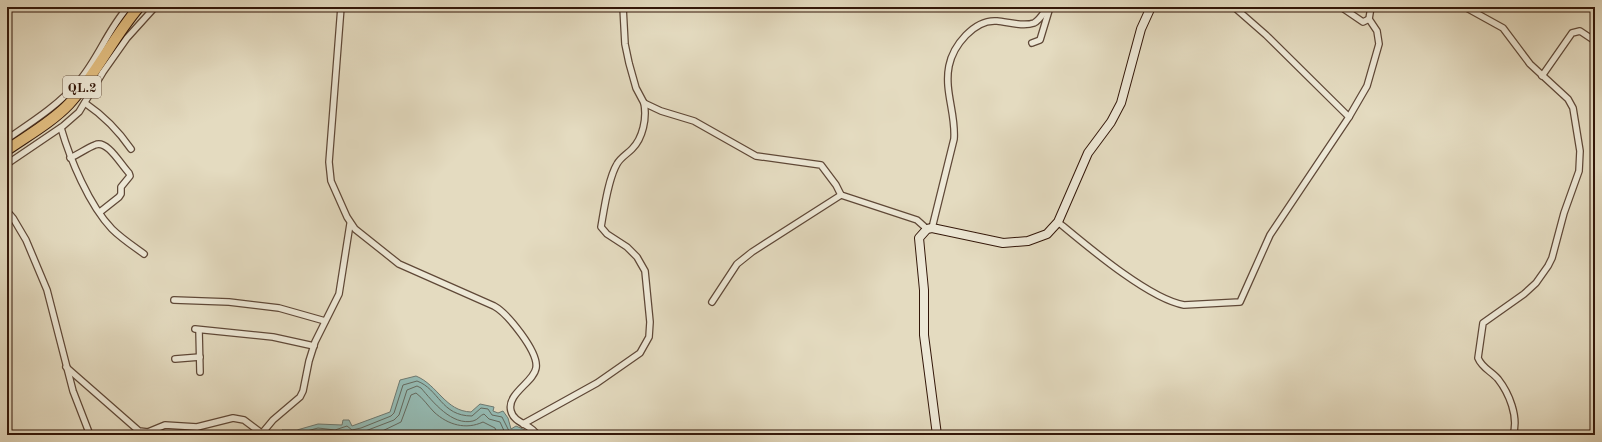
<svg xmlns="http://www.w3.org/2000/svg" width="1602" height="442" viewBox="0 0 1602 442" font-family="'Old Standard TT',serif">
<rect width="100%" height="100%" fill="#e4dbc0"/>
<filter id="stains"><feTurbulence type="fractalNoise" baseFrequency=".005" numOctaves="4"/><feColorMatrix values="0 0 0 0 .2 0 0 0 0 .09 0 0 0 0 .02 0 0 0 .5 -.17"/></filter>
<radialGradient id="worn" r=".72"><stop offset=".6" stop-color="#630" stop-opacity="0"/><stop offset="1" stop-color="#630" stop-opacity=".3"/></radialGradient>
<path fill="#95bbb4" stroke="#6e7970" d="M416,376C438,385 445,411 471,412L480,404L494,407L493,411L498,413L503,411L508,418L511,429L516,426L525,430L528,435H290L282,430H297L318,424L342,425L343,420H349L352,426L390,412L400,380Z"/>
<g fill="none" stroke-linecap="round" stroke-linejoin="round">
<g stroke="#64695e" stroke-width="1">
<path d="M292,435L318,428L335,430L347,426L352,430L361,428L391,416L394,413L403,385L417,381C439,389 441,416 472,416L481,408L488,409L492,415L502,417L509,431H517L523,435"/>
<path d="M312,435L319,433L355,435L394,420L399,415L407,390L417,386L421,388C433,402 452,426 473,421C478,420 480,415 484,414L489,419L500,422L506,435"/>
<path d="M374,435L401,422L411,395L416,393C423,398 428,406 434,412C448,425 466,430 483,422L495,428L498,435"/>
</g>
<defs>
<g id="street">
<path d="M341,7L329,162L331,181L347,217L355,229L399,264L494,306C507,313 539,352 536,368C534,382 506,394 511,411C514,424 532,424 537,435"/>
<polyline points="623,7 625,44 629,63 636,88 644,103 661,111 694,121 756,156 821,165 836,185 841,195 917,220 927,229"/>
<polyline points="1234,7 1266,35 1349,117"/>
<polyline points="1341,7 1363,22 1369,19"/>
<path d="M1465,7L1503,28L1530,64L1568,99L1573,108L1580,151L1579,171L1564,213L1552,258L1548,266L1536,283L1524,294L1483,323L1478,358C1482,368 1491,371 1498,379C1509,393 1519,417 1513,435"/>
<polyline points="1032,43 1040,40 1050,7"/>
<polyline points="1542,76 1572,33 1580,31 1595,41"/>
<path d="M85,103C104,116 118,130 131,149"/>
<path d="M61,128C70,159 89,205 112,229C121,238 133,246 144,254"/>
<path d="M7,139C32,122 59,105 79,81C98,59 108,29 128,7"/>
<path d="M70,158C79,154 87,148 95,145C107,139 121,165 129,173L130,176L121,187V194L119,197L100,212"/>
<polyline points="7,164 63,126 79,112 103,72 127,38 155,7"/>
<polyline points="7,211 13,218 26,240 47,290 73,391 90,435"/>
<path d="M1058,222C1087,246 1149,299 1184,305L1240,302L1270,235L1349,117L1367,86L1379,44L1377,31L1369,19L1371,7"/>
<path d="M932,228L954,139C956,114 944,91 949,66C953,46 974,19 997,21C1008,22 1023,27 1034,23C1040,20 1044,12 1048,7"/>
<polyline points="174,300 229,302 279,308 325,321"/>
<polyline points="712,302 737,264 752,252 841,195"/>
<polyline points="195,329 273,337 314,346"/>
<polyline points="199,330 200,372"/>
<polyline points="175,359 200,357"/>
<polyline points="66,367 139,431 148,432 165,425 197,427 233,418 244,420 264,435"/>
<path d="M523,424L597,383L640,353L649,337L650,322L645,271L637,257L627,247L607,234L601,227C604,210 608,179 617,164C620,158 627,154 632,149C643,138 647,118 644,103"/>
<polyline points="263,432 273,420 300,397 303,391 309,361 315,342 339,294 350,224"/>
</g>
<polyline id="secondary" points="937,435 924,335 924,290 919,238 927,229 932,228 1003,243 1028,241 1047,234 1058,222 1088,153 1111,122 1121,103 1141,29 1151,7"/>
<path id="highway" d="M7,150C27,136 52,122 69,104C96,75 113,37 139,7"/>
</defs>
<use href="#street" stroke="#5f4837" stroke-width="8"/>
<use href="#secondary" stroke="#331709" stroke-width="10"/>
<use href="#highway" stroke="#331709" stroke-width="12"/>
<use href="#street" stroke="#ede8d6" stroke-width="5.5"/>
<use href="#secondary" stroke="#ede8d6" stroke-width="8"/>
<use href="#highway" stroke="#e2be80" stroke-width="10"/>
</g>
<g text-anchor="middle" stroke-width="3" stroke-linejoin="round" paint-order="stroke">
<rect fill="#ede8d6" stroke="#6b5646" stroke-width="1" x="63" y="76" width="38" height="22" rx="3"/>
<g font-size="13" font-weight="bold" fill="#331709">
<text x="82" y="92">QL.2</text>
</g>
</g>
<rect width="1602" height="442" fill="none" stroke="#e4dbc0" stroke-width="24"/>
<rect x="8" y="8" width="1586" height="426" fill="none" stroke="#331709" stroke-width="2"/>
<rect x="12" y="12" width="1578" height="418" fill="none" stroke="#331709"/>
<rect width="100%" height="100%" filter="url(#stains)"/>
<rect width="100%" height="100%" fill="url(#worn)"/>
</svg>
